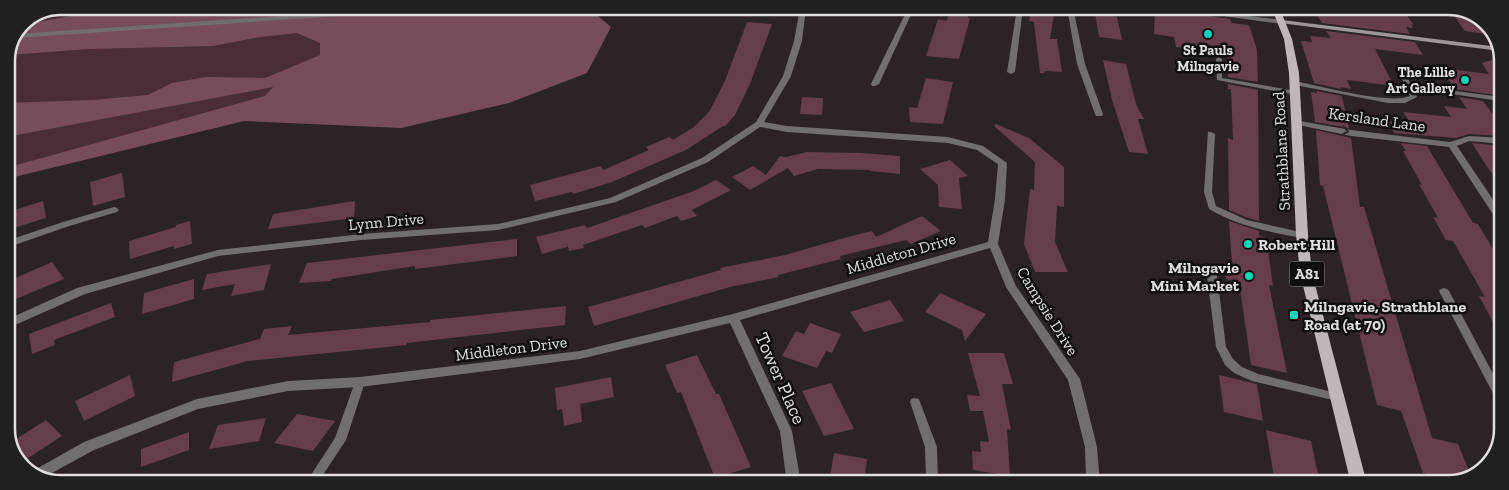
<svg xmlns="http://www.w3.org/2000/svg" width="1509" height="490" viewBox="0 0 1509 490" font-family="'Zilla Slab',serif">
<rect width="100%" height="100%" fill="#2b2326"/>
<polygon fill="#4b2d38" points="61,6 344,7 320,55 266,78 274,86 244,121 6,179 6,58 22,22"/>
<polygon fill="#774d5b" points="126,6 587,7 611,27 587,73 509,103 401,128 244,121 6,179 6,168 265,96 273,87 6,137 6,103 92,100 148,95 172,83 206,77 265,78 320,55 320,43 297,33 260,37 213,46 89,49 8,55 21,25"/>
<g fill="#663d4b">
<polygon points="950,8 970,8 968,18 970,18 959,59 926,56 938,19 947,21"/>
<polygon points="1032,8 1055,8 1050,39 1057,39 1062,72 1045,71 1044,73 1040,73 1034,22 1029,21"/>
<polygon points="1155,8 1230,19 1232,23 1249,25 1257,50 1258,82 1228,77 1228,54 1176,47 1174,37 1154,34"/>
<polygon points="1364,9 1402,9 1414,25 1411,24 1413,28 1406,27 1410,34 1322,23 1314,10 1363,14"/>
<polygon points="1449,9 1465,9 1486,34 1465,31"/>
<polygon points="1095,13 1117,17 1122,40 1099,37"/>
<polygon points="747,22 772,24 750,84 735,115 725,126 723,126 686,150 612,182 573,194 572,192 535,201 530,185 601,166 603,170 649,150 646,147 669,137 673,140 694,127 709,112 725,81"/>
<polygon points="1326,31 1415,42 1423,55 1375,49 1394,86 1347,80 1351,89 1341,87 1341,89 1314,83 1301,41 1312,42 1310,36 1331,38"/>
<polygon points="1502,57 1502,96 1454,89 1441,68 1489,74 1482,63"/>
<polygon points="1103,60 1126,64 1136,104 1144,119 1138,119 1148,154 1129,152 1112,100"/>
<polygon points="926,78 953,82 943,124 910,122 909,107 917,108"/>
<polygon points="1228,84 1258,90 1259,221 1248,218 1229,210 1228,138 1233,140 1231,89 1228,89"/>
<polygon points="1317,91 1342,96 1349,128 1315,122 1311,92 1317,93"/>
<polygon points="802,97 823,98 822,115 800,114"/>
<polygon points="1459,97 1483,101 1502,127 1502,136 1469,134 1456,138 1394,133 1387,121 1411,124 1403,112 1451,117 1444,106 1467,109"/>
<polygon points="996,124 1029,138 1064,167 1064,207 1057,206 1055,242 1068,272 1035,272 1024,244 1030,189 1034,190 1035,162 994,126"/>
<polygon points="1316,130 1351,138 1360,207 1364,207 1432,438 1458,444 1471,476 1457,481 1423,473 1401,411 1377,405 1323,186 1320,185"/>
<polygon points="1401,143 1427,146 1473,223 1478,224 1501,262 1501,337 1479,296 1485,297 1453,241 1446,240 1433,217 1438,218 1419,184 1422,185 1403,151 1406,151"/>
<polygon points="1472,143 1502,146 1502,188 1486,165"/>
<polygon points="807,152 860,153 900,156 900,174 870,171 870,170 818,169 794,176 788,168 750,190 732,177 753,166 766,175 780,156 786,157"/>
<polygon points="950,160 968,176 959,178 962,209 939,207 938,185 920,169"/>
<polygon points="122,173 125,197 93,206 90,182"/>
<polygon points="716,180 731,190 692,210 697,216 681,221 677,216 645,228 642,225 583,245 584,248 569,251 567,244 567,247 542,254 536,237 585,225 587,228 694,191"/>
<polygon points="43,201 46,218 14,228 11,211"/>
<polygon points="355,201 354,218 268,229 273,214"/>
<polygon points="922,216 941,231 911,244 906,240 840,256 841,259 778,275 779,277 730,287 594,326 588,307 721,270 720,268 785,255 844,238 872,231 876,237"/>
<polygon points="190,221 192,244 174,249 174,246 130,259 129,241 176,227 176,225"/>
<polygon points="1229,221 1259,231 1259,236 1266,237 1273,286 1269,285 1287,373 1251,365 1239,281 1226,279 1224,263 1232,264"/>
<polygon points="517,239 517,256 415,269 415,266 332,279 331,281 299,283 307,263"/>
<polygon points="52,262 64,279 6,303 6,282"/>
<polygon points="271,264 264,290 231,296 235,284 202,290 207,274"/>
<polygon points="194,279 194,299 142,314 144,293"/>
<polygon points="940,293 986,314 965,341 962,330 925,312"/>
<polygon points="890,300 904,321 864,332 850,312"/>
<polygon points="111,303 115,317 54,340 55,345 32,354 29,334"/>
<polygon points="566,306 565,325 407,343 407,345 248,361 172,382 174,362 260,339 264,329 292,326 288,335 430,322 430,320"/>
<polygon points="810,323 841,334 832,353 826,351 817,368 782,356 796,331 804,334"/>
<polygon points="968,353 1004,353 1013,384 1002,384 1011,430 1007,429 1010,476 973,470 972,451 981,452 980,441 989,442 983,411 970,411 967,395 980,396"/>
<polygon points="697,355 716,394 719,394 751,467 715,478 681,392 677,393 665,365"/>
<polygon points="130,375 135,396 84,421 75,401"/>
<polygon points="1219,375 1257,384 1263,421 1224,412"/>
<polygon points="611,377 614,397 580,404 582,422 564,426 562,409 557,410 555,388"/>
<polygon points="831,383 854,429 824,436 802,391"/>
<polygon points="297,414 335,421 313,451 274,443"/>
<polygon points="266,418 259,441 209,449 218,425"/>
<polygon points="46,420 62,436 19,464 10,443"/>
<polygon points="1266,430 1311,441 1320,483 1275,483"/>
<polygon points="189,432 189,450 141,467 141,449"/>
<polygon points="834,453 867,459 864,483 829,482"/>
</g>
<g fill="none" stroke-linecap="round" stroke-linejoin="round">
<g fill="#726e6f" fill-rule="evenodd">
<polygon points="1219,57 1222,59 1222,78 1296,91 1299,93 1296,95 1217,80 1216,59"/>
<path d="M1404,75L1407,77L1417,97L1405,103H1388L1295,85L1292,83L1295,81C1319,86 1391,105 1410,96L1401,77Z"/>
<polygon points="1440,89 1494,96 1502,99 1502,103 1493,100 1438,92 1438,90"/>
<path d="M1208,132H1211L1215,134L1212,192L1216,206L1247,220L1305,233L1306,235L1305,237L1302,238C1269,232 1238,226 1209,209L1204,192Z"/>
<polygon points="1211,264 1216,267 1226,347 1233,359 1242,367 1258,374 1341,394 1342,397 1341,400 1337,401 1252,381 1234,373 1225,365 1216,347 1206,267"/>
<polygon points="1444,288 1447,289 1449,291 1500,387 1500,400 1496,399 1439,291 1441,289"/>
<polygon points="360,378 364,379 365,382 346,440 319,481 307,481 335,438 355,382 356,379"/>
<polygon points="915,398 919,399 920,402 937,447 938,483 926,483 925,447 910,402 911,399"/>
</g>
<g fill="#726e6f" fill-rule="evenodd">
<polygon points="414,7 446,7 443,9 15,38 17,34"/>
<polygon points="800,8 806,8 802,41 791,76 764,122 787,126 948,137 983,146 1007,163 1005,199 998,244 1016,286 1080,379 1097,447 1100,483 1086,483 1085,447 1068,380 1006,287 990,248 740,320 792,431 800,478 797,482 783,482 786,477 780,431 730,323 580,359 360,387 288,391 198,409 94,450 41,479 31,472 84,442 197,399 288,381 360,377 580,351 733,314 988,242 995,199 998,164 977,150 948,143 787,132 760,127 708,162 616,202 498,230 362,240 218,256 85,294 6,329 6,320 77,288 218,250 362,234 498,224 610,198 702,158 756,122 783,76 794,41"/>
<polygon points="908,8 914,8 879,84 875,86 872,86 871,84"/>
<polygon points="1017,8 1023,8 1015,72 1011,74 1007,72"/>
<polygon points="1067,8 1073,8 1085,64 1103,114 1102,116 1096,116 1095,114 1077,64"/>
<polygon points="1165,8 1189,9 1282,20 1285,22 1282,24"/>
<polygon points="1294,120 1351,130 1450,142 1469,136 1502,138 1502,144 1469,141 1457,146 1502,213 1501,223 1498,222 1449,147 1351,136 1294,124"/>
<polygon points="114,207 117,208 119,210 117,212 69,226 6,248 6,241 63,222"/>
</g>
<polygon fill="#9e9799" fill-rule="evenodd" points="1282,20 1499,47 1500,51 1280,23 1279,22"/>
<polygon fill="#c0b7b9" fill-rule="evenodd" points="1272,9 1280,9 1292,39 1299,73 1308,235 1312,273 1367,484 1351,484 1300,273 1296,235 1289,73 1284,39"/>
</g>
<defs><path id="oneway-chevron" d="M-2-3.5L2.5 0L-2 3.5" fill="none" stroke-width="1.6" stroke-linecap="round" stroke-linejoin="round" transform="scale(1.25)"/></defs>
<use stroke="#2e2b2c" href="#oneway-chevron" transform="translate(1345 131) rotate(11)"/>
<g fill="#03d5b6" stroke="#110e0f" stroke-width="2">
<circle cx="1208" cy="34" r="5"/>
<circle cx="1465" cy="80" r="5"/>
<circle cx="1248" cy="244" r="5"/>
<circle cx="1249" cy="276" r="5"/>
<rect x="1289" y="310" width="10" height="10" rx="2.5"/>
</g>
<g text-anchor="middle" stroke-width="5" stroke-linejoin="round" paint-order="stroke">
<g font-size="14" font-weight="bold" fill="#e2ddde" stroke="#110e0f">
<text x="1208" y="55">St Pauls<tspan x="1208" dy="16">Milngavie</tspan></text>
<text x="1455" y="77" text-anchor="end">The Lillie<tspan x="1455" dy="16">Art Gallery</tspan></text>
</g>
<rect fill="#110e0f" stroke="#a39fa0" stroke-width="1" x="1289.5" y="261.5" width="35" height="25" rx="4"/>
<g font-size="15" font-weight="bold" fill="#e2ddde">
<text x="1307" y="279">A81</text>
</g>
<g font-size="16" fill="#e2ddde" stroke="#110e0f">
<text transform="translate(1377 119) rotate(8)" y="6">Kersland Lane</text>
<text transform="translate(1281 151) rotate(-93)" y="6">Strathblane Road</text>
<text transform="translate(386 221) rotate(-5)" y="6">Lynn Drive</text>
<text transform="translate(901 253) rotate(-16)" y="6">Middleton Drive</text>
<text transform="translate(1048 311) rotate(58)" y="6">Campsie Drive</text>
<text transform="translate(511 348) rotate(-7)" y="6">Middleton Drive</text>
</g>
<g font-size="16" font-weight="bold" fill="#e2ddde" stroke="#110e0f" text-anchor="start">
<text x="1258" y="250">Robert Hill</text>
<text x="1239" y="273" text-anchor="end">Milngavie<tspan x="1239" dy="18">Mini Market</tspan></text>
<text x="1304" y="312">Milngavie, Strathblane<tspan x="1304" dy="18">Road (at 70)</tspan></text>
</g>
<g font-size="19" fill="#e2ddde" stroke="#110e0f">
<text transform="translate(781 378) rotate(66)" y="7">Tower Place</text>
</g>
</g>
<path d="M0 0H1509V490H0ZM61 15H1448A46 46 0 0 1 1494 61V429A46 46 0 0 1 1448 475H61A46 46 0 0 1 15 429V61A46 46 0 0 1 61 15Z" fill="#221f20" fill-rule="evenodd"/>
<path fill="none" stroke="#e2ddde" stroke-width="2.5" d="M61 15H1448A46 46 0 0 1 1494 61V429A46 46 0 0 1 1448 475H61A46 46 0 0 1 15 429V61A46 46 0 0 1 61 15Z"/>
</svg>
